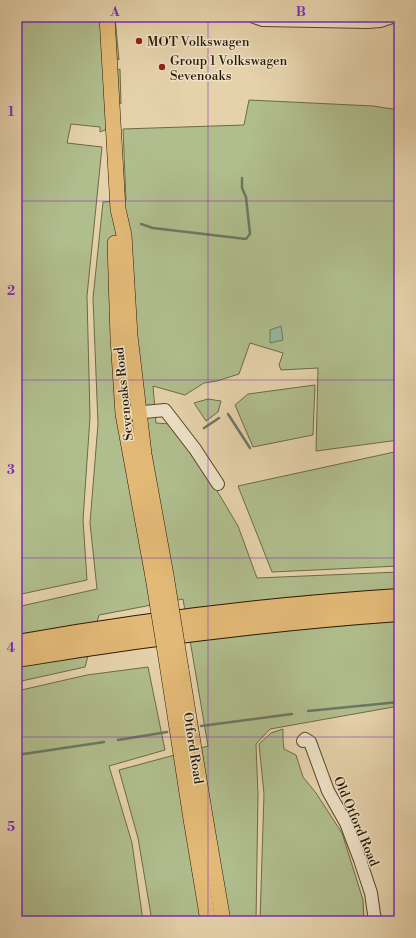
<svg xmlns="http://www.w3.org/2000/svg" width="416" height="938" viewBox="0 0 416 938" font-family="'Libre Bodoni',serif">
<rect width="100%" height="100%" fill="#e5d2ab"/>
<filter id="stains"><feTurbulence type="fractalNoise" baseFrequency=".005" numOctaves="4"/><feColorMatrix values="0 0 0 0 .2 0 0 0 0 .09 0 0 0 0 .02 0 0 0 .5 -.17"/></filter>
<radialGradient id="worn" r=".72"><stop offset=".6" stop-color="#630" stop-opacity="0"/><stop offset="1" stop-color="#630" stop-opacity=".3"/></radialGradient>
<g fill="#b0bd8d" stroke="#6c6a47">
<polygon points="17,17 103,17 107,129 100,132 100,127 71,124 67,143 102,147 87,296 90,417 83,520 87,580 17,595"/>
<polygon points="112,17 115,17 119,60 115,57"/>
<polygon points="120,69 121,104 118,102 117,70"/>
<polygon points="249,100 373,106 399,110 399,440 316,451 318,368 281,370 279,365 283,353 250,343 239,374 217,381 204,383 185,395 153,386 156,423 171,424 213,484 238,526 257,578 399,572 399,706 270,729 256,744 258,794 256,921 152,921 138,838 119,770 208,746 183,599 99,615 85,667 17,682 17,607 97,589 90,523 98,424 93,298 103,202 126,200 123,129 244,125"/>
<polygon points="315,385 313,435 253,447 235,405 248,394"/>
<polygon points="208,399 221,401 218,412 206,421 194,403"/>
<polygon points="399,451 399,566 272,572 238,486"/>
<polygon points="148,667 165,750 109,766 132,843 143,921 17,921 17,691 87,675"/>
<polygon points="283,729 283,740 284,749 296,755 303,777 316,793 342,833 363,900 364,921 260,921 264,794 259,744 271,733"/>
</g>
<polygon fill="#97b8a3" stroke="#6b7862" points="281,326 283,340 270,343 270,330"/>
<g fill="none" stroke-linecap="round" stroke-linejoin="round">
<g stroke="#6b7862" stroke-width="2.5">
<polyline points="197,21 209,17"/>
<polyline points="141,224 153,228 246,239 250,234 246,197 242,188 242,178"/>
<polyline points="228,414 250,448"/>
<polyline points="204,428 219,418"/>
<polyline points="308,711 399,702"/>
<polyline points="201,726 292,714"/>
<polyline points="118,740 167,732"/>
<polyline points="17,755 104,742"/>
</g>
<defs>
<g id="minor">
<polyline points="254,17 263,20 368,22 380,21 392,17"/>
<polyline points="123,414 165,410 195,449 218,484"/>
<polyline points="303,741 305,739 310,742 328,791 346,823 360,860 371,893 375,921"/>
</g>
<g id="major">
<polyline points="107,17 118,209 124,235 130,336 144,454 166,575"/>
<polyline points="115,243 118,338 123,414 153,577"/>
<polyline points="181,669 205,816 223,921"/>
<polyline points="168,670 191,819 208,921"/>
</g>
<g id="highway">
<path d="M17,644C143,622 271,606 399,598"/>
<path d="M17,658C144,637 271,621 399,612"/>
</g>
</defs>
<use href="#minor" stroke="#58462c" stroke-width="14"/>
<use href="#major" stroke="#291801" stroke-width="16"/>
<use href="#highway" stroke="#291801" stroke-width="20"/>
<use href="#minor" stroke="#eee2c8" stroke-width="12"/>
<use href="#major" stroke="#e2b976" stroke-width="15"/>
<use href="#highway" stroke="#e2b976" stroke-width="18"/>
<defs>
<g id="major-bridge">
<polyline points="166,575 181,669"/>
<polyline points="153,577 168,670"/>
</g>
</defs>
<use href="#major-bridge" stroke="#291801" stroke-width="16" stroke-linecap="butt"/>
<use href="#major-bridge" stroke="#e2b976" stroke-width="15"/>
</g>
<path fill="none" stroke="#7b2cbf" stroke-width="1" stroke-opacity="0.55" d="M208,17V921M17,201H399M17,380H399M17,558H399M17,737H399"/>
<g fill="#8f2418" stroke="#eee2c8" stroke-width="1.5">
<circle cx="139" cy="41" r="4"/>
<circle cx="162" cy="67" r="4"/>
</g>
<g text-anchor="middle" stroke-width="3" stroke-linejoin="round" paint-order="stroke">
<g font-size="13" fill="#291801" stroke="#eee2c8" text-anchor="start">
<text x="147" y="46">MOT Volkswagen</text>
<text x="170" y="65">Group 1 Volkswagen<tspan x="170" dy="15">Sevenoaks</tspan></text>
</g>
<g font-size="13" fill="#291801" stroke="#eee2c8">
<text transform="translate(123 394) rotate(-96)" y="5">Sevenoaks Road</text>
<text transform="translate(194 748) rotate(81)" y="5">Otford Road</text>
<text transform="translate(357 821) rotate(67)" y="5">Old Otford Road</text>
</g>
</g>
<rect width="416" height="938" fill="none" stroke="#e5d2ab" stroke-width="44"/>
<rect x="22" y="22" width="372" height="894" fill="none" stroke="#7b2cbf" stroke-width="1.5"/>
<g font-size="13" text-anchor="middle" font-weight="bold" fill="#7b2cbf">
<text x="115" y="16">A</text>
<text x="301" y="16">B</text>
<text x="11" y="116">1</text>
<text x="11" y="295">2</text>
<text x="11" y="474">3</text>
<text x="11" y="652">4</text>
<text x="11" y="831">5</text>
</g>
<rect width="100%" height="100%" filter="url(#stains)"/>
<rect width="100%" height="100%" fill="url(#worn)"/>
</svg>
